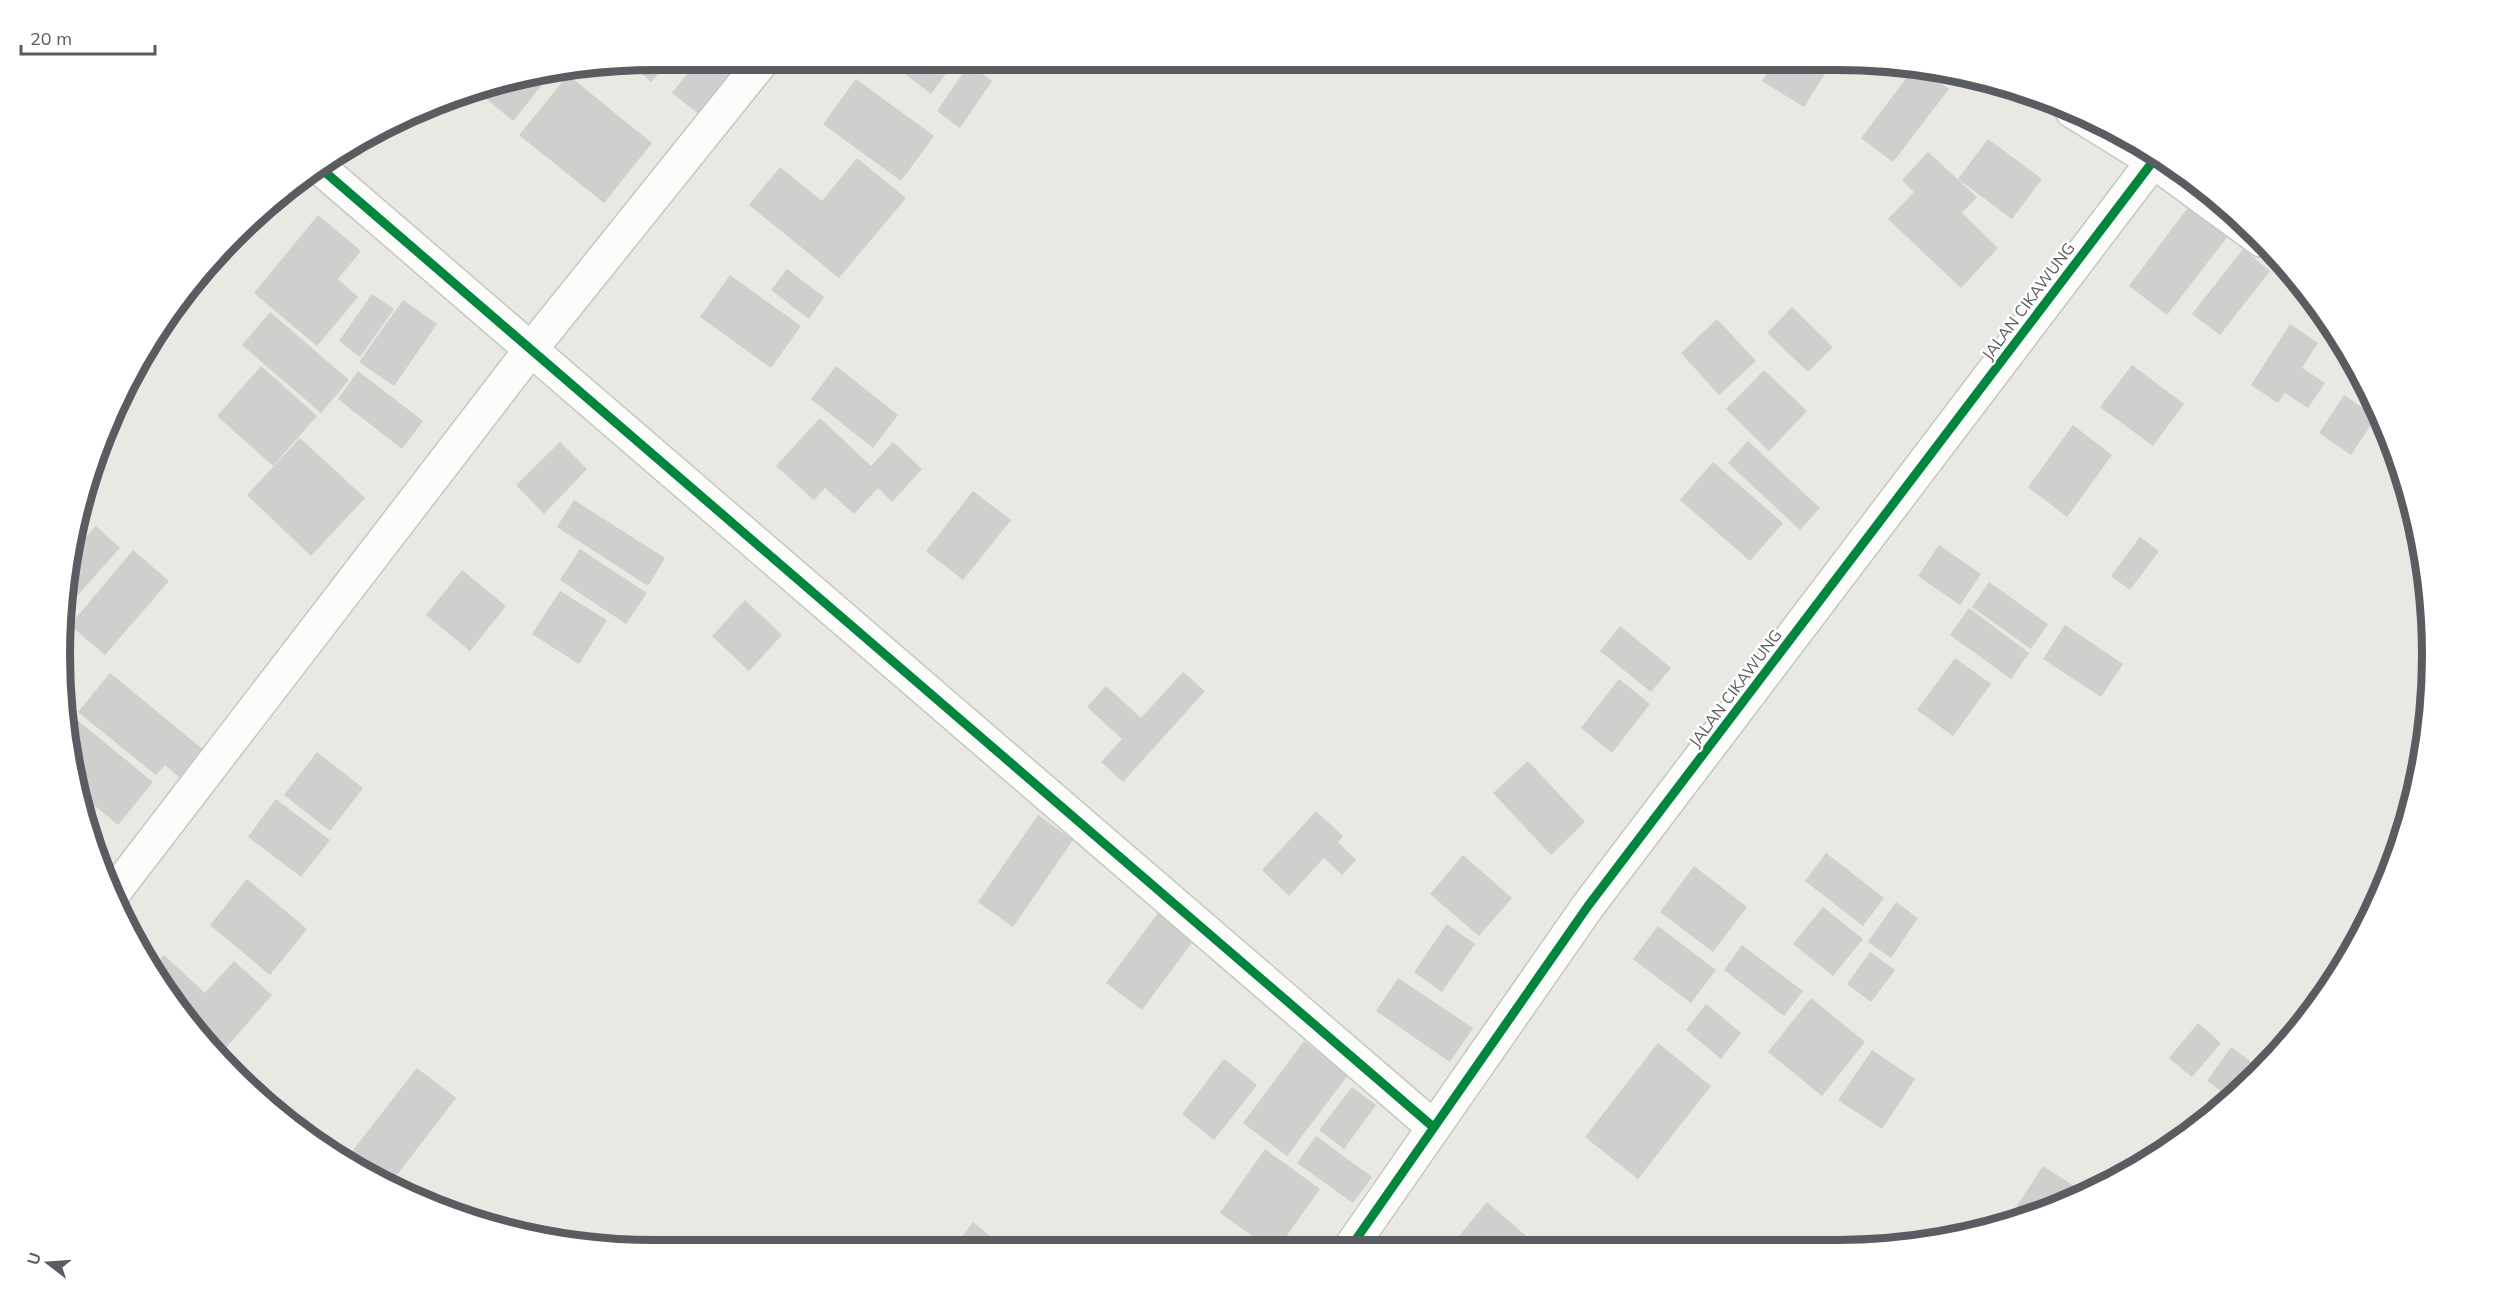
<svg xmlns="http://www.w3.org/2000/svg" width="2493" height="1311" viewBox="0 0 2493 1311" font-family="Mulish,sans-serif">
<rect width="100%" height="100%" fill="#e9e8e3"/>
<g fill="#d0cfcd">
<polygon points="655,60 671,60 651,82 630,62"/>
<polygon points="698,60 734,60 744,68 705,119 672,93"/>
<polygon points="887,60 956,60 931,94"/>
<polygon points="1734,61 1751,61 1744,69"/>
<polygon points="1774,61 1833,61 1804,107 1762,81"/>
<polygon points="969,64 992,81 960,128 937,111"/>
<polygon points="1914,68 1921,69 1949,89 1893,162 1861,138"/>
<polygon points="554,70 513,121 484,97 495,83"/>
<polygon points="568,75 652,143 604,203 519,135"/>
<polygon points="856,79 934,136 901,181 823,124"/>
<polygon points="1988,139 2042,179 2012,219 1958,179"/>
<polygon points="1928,152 1977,197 1962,213 1998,248 1961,288 1888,219 1914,192 1902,180"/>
<polygon points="857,158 906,198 839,278 749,205 780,167 822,201"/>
<polygon points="2189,206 2228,236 2167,315 2129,286"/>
<polygon points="318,215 361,251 338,279 358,297 317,346 254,293"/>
<polygon points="2243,249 2270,271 2220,335 2192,314"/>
<polygon points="787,269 824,297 809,319 771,290"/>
<polygon points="730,275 801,326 771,368 700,317"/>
<polygon points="372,294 394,309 360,357 339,341"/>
<polygon points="403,300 437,324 394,386 359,362"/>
<polygon points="1792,307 1833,347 1808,372 1767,333"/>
<polygon points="270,312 349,380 321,413 242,345"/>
<polygon points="1717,319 1756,361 1719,395 1681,353"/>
<polygon points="2290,324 2318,343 2302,368 2325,383 2308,408 2285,393 2278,403 2251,385"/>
<polygon points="2132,365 2184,404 2153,446 2100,407"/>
<polygon points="261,366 317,416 273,466 217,416"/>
<polygon points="836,366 898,415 873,448 811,399"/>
<polygon points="1764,370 1807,411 1769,451 1726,409"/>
<polygon points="358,371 423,421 402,449 338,399"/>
<polygon points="2344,395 2376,417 2351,455 2319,433"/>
<polygon points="820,418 871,466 893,442 922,469 892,502 878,488 854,514 825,488 814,500 776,466"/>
<polygon points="2073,425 2112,455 2067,517 2028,487"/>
<polygon points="300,438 365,498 311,556 247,495"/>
<polygon points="1748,441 1820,508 1800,530 1728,463"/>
<polygon points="560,442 587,469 544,514 516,485"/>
<polygon points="1713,462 1783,523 1750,561 1680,500"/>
<polygon points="973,491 1011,520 963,580 926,551"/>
<polygon points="574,500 665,558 648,586 557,527"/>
<polygon points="96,526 120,548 76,597 66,588 72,553"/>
<polygon points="2140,537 2159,551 2130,590 2111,576"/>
<polygon points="1939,545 1981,574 1960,605 1918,576"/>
<polygon points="580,549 647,593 626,624 560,580"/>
<polygon points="133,550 169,581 105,655 70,625"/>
<polygon points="462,570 506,606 470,651 426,615"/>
<polygon points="1989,582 2048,624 2031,649 1972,607"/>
<polygon points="560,591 607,620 579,664 532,634"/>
<polygon points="745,600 782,635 749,671 712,636"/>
<polygon points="1969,608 2029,653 2011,679 1950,635"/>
<polygon points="2065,625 2123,664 2101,697 2043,659"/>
<polygon points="1620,626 1671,668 1651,692 1600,651"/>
<polygon points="1955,658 1991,684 1953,736 1917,710"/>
<polygon points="1183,672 1205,691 1123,782 1101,762 1122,739 1087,707 1106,686 1141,718"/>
<polygon points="110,673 205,751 182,780 165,765 156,775 78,712"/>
<polygon points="1619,679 1650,704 1612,753 1581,728"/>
<polygon points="76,719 153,782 118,825 77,791 65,732"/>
<polygon points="317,752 363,788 330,831 284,795"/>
<polygon points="1528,761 1585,822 1551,855 1493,793"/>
<polygon points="276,799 330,840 301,877 248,837"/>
<polygon points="1316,811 1343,836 1338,842 1356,860 1342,875 1324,858 1289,896 1262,870"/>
<polygon points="1038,815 1073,840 1013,927 978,902"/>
<polygon points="1826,853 1884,898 1863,926 1805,881"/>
<polygon points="1463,855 1512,898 1479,936 1430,894"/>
<polygon points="1694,866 1747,907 1713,952 1660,912"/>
<polygon points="247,879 307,929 270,975 210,925"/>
<polygon points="1896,902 1918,918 1891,958 1868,942"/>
<polygon points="1823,907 1863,939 1833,976 1793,944"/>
<polygon points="1158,913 1194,940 1142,1010 1106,983"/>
<polygon points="1447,924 1475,944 1442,992 1414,972"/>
<polygon points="1658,926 1716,970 1691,1003 1633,959"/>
<polygon points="1742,945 1803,991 1784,1016 1724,970"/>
<polygon points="1870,952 1895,970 1871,1002 1847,984"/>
<polygon points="164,955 205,993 234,961 272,995 218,1057 161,987 151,969"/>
<polygon points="1398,978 1473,1028 1450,1062 1376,1011"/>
<polygon points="1811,998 1865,1042 1822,1096 1768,1052"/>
<polygon points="1706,1004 1741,1033 1721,1059 1686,1030"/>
<polygon points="2198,1023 2221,1043 2192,1077 2169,1058"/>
<polygon points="1304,1041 1348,1075 1287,1156 1243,1123"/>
<polygon points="1658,1043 1711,1086 1638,1179 1585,1137"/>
<polygon points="2231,1047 2262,1070 2231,1098 2207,1081"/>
<polygon points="1872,1050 1915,1079 1882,1129 1838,1100"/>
<polygon points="1224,1059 1257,1085 1214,1140 1182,1114"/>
<polygon points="417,1068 456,1098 390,1184 350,1154"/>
<polygon points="1352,1087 1376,1105 1344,1149 1319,1130"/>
<polygon points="1316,1136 1372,1177 1353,1203 1297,1163"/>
<polygon points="1265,1149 1320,1189 1278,1248 1269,1248 1220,1213"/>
<polygon points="2128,1159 2135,1166 2111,1180 2110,1179"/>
<polygon points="2043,1166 2080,1190 2073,1201 2065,1206 2021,1218 2013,1212"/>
<polygon points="1487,1202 1531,1240 1525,1247 1450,1247"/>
<polygon points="973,1222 1006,1249 953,1249"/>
<polygon points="1956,1226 1965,1233 1948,1237"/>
</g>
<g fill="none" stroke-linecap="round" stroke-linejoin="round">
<defs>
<g id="minor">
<polyline points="2072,111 2153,161 2261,240"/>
<polyline points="318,166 1432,1126"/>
<polyline points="112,895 532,348 763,60"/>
<polyline points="1350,1248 1588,906 2157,156"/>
</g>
</defs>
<use href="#minor" stroke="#c6c6c5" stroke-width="36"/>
<use href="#minor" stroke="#fcfcfb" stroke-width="33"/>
<defs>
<g id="cycleway">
<polyline points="318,166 1432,1126"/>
<polyline points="1350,1248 1588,906 2157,156"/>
</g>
</defs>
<use href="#cycleway" stroke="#fff" stroke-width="13"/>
<use href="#cycleway" stroke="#00873e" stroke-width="9"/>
</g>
<g text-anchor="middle" stroke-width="5" stroke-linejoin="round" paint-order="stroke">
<g font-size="16" fill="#595d61" stroke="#fff">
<text transform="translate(2028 301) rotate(-53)" y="6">JALAN CIKAWUNG</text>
<text transform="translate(1735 688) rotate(-53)" y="6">JALAN CIKAWUNG</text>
</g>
</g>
<path d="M0 0H2493V1311H0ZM655 70H1837A585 585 0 0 1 2422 655V655A585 585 0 0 1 1837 1240H655A585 585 0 0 1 70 655V655A585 585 0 0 1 655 70Z" fill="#fff" fill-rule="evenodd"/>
<path fill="none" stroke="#595d61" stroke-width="8" d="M655 70H1837A585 585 0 0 1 2422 655V655A585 585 0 0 1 1837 1240H655A585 585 0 0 1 70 655V655A585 585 0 0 1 655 70Z"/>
<g transform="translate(48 1263) rotate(287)" stroke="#ffffff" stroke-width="4.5" paint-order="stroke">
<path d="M0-4.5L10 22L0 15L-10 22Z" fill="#595d61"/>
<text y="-9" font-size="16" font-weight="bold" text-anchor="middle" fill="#595d61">U</text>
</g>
<path d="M21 45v9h134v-9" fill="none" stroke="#595d61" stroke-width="3"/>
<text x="30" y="45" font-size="18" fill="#595d61" stroke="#ffffff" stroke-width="4.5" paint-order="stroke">20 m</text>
</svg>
